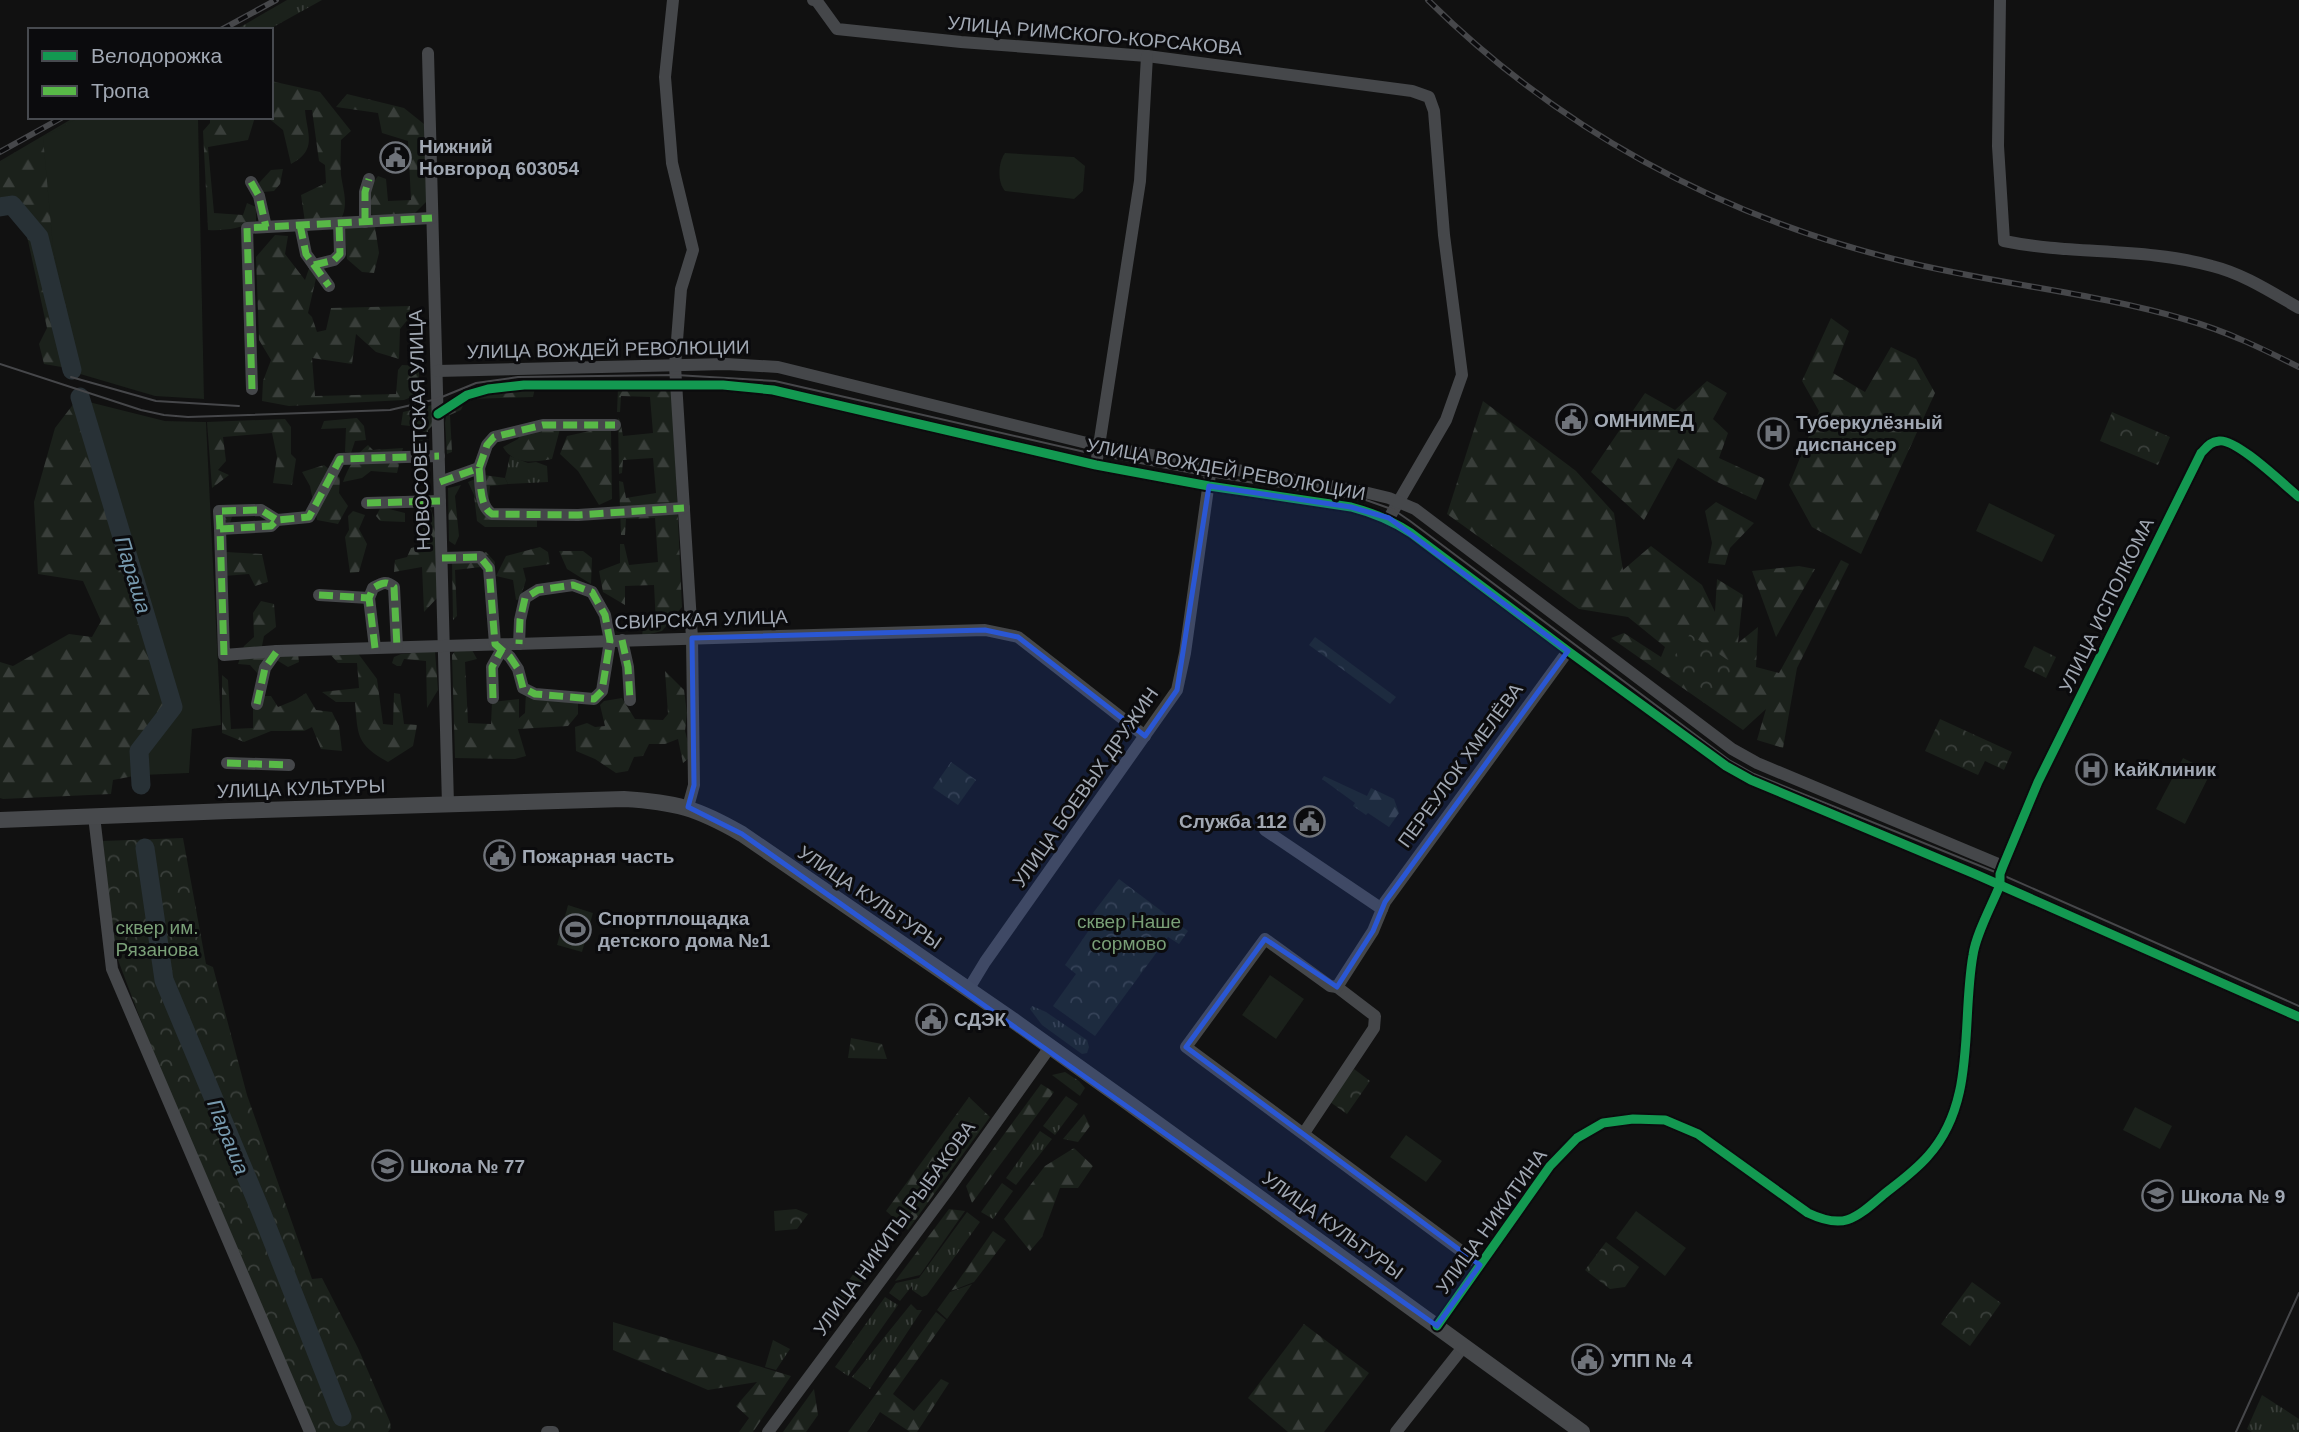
<svg xmlns="http://www.w3.org/2000/svg" width="2299" height="1432" viewBox="0 0 2299 1432" font-family="Helvetica,sans-serif">
<defs>
<pattern id="grass-tufts" width="24" height="20" patternUnits="userSpaceOnUse" patternTransform="scale(1.75)"><rect width="24" height="20" fill="#1b211b"/><path d="M3 7l-1-3M5 7V3M7 7l1-3M15 17l-1-3M17 17v-4M19 17l1-3" fill="none" stroke="#393e3a"/></pattern>
<pattern id="forest-firs" width="22" height="20" patternUnits="userSpaceOnUse" patternTransform="scale(1.75)"><rect width="22" height="20" fill="#1b211b"/><path d="M5 1l3.5 6h-7zM16 11l3.5 6h-7z" fill="#393e3a"/></pattern>
<pattern id="park-crowns" width="20" height="18" patternUnits="userSpaceOnUse" patternTransform="scale(1.75)"><rect width="20" height="18" fill="#1b211b"/><path d="M2 6a3 3 0 1 1 6 0M12 15a3 3 0 1 1 6 0" fill="none" stroke="#393e3a"/></pattern>
</defs>
<rect width="100%" height="100%" fill="#111"/>
<g fill="url(#grass-tufts)">
<polygon points="287,0 322,0 268,30 235,30"/>
<polygon points="510,456 528,463 536,462 547,466 548,482 508,484 505,478"/>
<polygon points="1032,1006 1046,1012 1087,1040 1089,1047 1087,1053 1082,1054 1042,1025 1030,1009"/>
<polygon points="1065,1072 1079,1081 1085,1088 1080,1096 1052,1075"/>
<polygon points="1066,1096 1078,1104 1055,1135 1043,1126"/>
<polygon points="1040,1131 1052,1139 1016,1185 1006,1178"/>
<polygon points="1002,1183 1013,1191 993,1219 981,1212"/>
<polygon points="967,1212 980,1222 927,1295 922,1297 912,1290 912,1286 900,1301 889,1293 896,1283 919,1278"/>
<polygon points="972,1284 947,1319 937,1310 950,1292"/>
<polygon points="885,1297 898,1305 848,1376 835,1367"/>
<polygon points="911,1304 917,1310 922,1310 870,1389 852,1377"/>
<polygon points="773,1340 790,1349 776,1370 765,1367"/>
<polygon points="2262,1395 2299,1419 2299,1432 2252,1432 2247,1429"/>
</g>
<g fill="url(#forest-firs)">
<path d="M271,81L320,92L351,131L341,140C341,151 340,163 341,175C343,190 349,205 341,219L305,222L301,195L326,183L325,165L319,161L312,110H305C307,134 318,150 291,164L283,130L267,117H271Z"/>
<polygon points="347,94 404,108 424,124 427,201 412,216 379,217 367,213 368,190 378,176 386,179 388,201 411,200 408,141 382,133 378,113 336,107"/>
<polygon points="75,117 109,117 85,371 44,364 39,344 47,328 27,236 10,210 0,211 0,161"/>
<path d="M210,117H255L248,140L208,147L214,213L243,215L247,203L256,207V221C241,228 225,231 208,230L203,131L210,123Z"/>
<polygon points="283,169 280,184 274,191 263,192 259,183 271,170"/>
<polygon points="363,225 375,227 379,253 374,273 362,272 347,259 345,229"/>
<polygon points="275,235 288,236 285,254 305,280 312,260 320,261 308,313 312,317 317,332 326,330 331,308 410,306 409,318 400,329 399,359 376,352 356,334 352,364 312,358 315,396 396,394 398,370 402,365 419,366 419,394 404,400 289,406 262,401 263,381 271,360 259,340 256,257"/>
<polygon points="1831,318 1849,331 1833,373 1865,392 1891,347 1916,359 1935,393 1861,554 1812,527 1789,485 1819,411 1802,381"/>
<polygon points="1707,381 1727,393 1713,419 1728,433 1719,458 1765,479 1756,500 1715,481 1678,458 1644,520 1591,472 1645,393 1675,410"/>
<polygon points="535,388 533,397 466,399 461,410 450,415 452,452 447,454 445,423 448,404 462,394"/>
<polygon points="618,388 672,388 682,607 662,631 642,636 643,628 656,624 654,585 625,586 625,605 603,592 599,571 620,563 620,544 624,544 629,565 658,562 655,518 626,519 625,535 621,535 619,481 623,482 626,498 656,493 653,458 623,460 622,473 619,474 618,418 620,420 623,436 653,433 650,397 621,396 620,412 617,412"/>
<polygon points="78,398 172,707 138,751 139,775 113,780 111,794 3,799 0,798 0,662 13,666 69,634 92,637 101,621 83,581 38,574 34,502 55,428"/>
<polygon points="1483,401 1576,471 1614,513 1623,570 1651,546 1702,585 1715,612 1717,579 1743,595 1738,643 1758,627 1756,667 1779,673 1841,560 1849,564 1797,668 1783,748 1757,740 1766,709 1743,730 1611,638 1624,633 1661,657 1665,647 1628,617 1579,609 1447,514"/>
<polygon points="432,405 433,425 428,430 428,447 419,451 420,427 401,425 403,412"/>
<polygon points="357,418 364,426 366,440 355,441 351,453 345,452 346,428 321,429 324,421"/>
<polygon points="285,419 291,427 291,454 296,459 292,485 273,483 277,457 272,433 223,437 226,461 218,470 229,475 212,488 207,422"/>
<path d="M548,421L560,429L552,459C534,462 514,466 503,447L518,439L529,422Z"/>
<polygon points="599,429 611,430 612,499 599,505 578,471 560,454 567,436"/>
<path d="M368,445L373,450L403,448L397,473L371,471L362,478L343,482C348,468 355,455 368,445Z"/>
<polygon points="324,465 340,478 339,493 348,506 338,524 317,520 310,486 302,472"/>
<polygon points="484,475 505,478 508,484 490,486 489,498 487,502 494,510 537,518 537,527 485,527 477,521 474,495 468,482"/>
<polygon points="461,485 455,496 459,536 455,545 449,541 448,488"/>
<polygon points="1716,502 1754,523 1730,548 1725,565 1708,563 1712,543 1705,511"/>
<polygon points="214,507 224,508 232,517 226,534 226,552 262,554 268,582 255,586 249,574 224,576 218,613"/>
<polygon points="381,507 405,513 405,522 380,521 376,516"/>
<polygon points="431,509 436,525 438,597 424,612 422,567 394,572 395,560 407,557 411,548 424,545 423,524 418,517"/>
<polygon points="353,511 365,515 359,529 367,544 359,572 350,573 345,537 349,530 348,516"/>
<polygon points="540,547 548,552 550,564 523,568 526,580 520,599 516,600 513,580 496,576 506,556"/>
<polygon points="559,551 583,551 592,558 591,584 567,569"/>
<polygon points="486,552 495,562 494,572 481,567 455,570 457,616 453,620 452,560 461,554"/>
<polygon points="1799,566 1815,569 1776,637 1752,571"/>
<polygon points="261,601 274,604 276,627 264,636 262,646 298,654 299,662 288,667 275,659 259,675 250,665 238,664 244,646 254,637 253,613"/>
<polygon points="456,650 472,650 477,659 465,662 468,723 491,724 492,702 519,699 519,718 525,713 526,691 578,703 578,714 568,726 518,729 526,756 515,759 455,758 452,655"/>
<polygon points="435,651 438,690 427,708 426,661 404,659 401,666 397,666 392,663 394,657 401,654"/>
<path d="M357,652L377,679L383,724L393,725L394,693L400,694L404,724L417,725L413,746L388,762C356,744 358,736 355,702H336L322,692L359,688L357,663H338L329,653Z"/>
<polygon points="665,671 684,690 687,713 685,731 690,750 689,758 683,763 678,739 665,744 649,744 643,756 634,757 628,771 616,773 595,759 576,751 575,727 587,723 595,727 605,726 600,705 604,701 622,698 635,719 663,720 668,714"/>
<polygon points="222,675 228,680 231,729 253,728 253,696 271,696 278,707 295,700 306,693 316,710 332,712 339,726 342,751 321,749 312,727 304,731 271,731 244,742 222,733"/>
<polygon points="1324,776 1367,796 1371,788 1394,799 1399,813 1389,827 1368,813 1366,815 1353,806 1355,803 1322,779"/>
<polygon points="1041,1084 1054,1092 972,1203 966,1186"/>
<polygon points="969,1097 990,1117 908,1230 886,1211"/>
<polygon points="1084,1114 1090,1126 1078,1142 1063,1139"/>
<polygon points="1074,1148 1093,1166 1078,1188 1060,1188 1042,1237 1030,1251 1004,1219 1045,1166"/>
<polygon points="949,1209 965,1211 920,1275 895,1281"/>
<polygon points="993,1231 1006,1240 974,1282 951,1291"/>
<polygon points="872,1248 879,1261 849,1299 834,1301"/>
<polygon points="936,1312 946,1320 893,1394 914,1411 941,1379 949,1383 917,1432 910,1432 880,1412 867,1432 848,1432"/>
<polygon points="613,1322 791,1376 753,1432 739,1432 749,1418 736,1406 757,1382 708,1390 613,1350"/>
<polygon points="1304,1324 1369,1373 1324,1432 1288,1432 1248,1398"/>
<polygon points="814,1389 818,1415 806,1432 783,1432"/>
</g>
<g fill="url(#park-crowns)">
<polygon points="2112,412 2170,437 2158,465 2100,441"/>
<polygon points="1690,634 1735,665 1713,696 1668,665"/>
<polygon points="1315,637 1396,697 1390,704 1309,645"/>
<polygon points="2034,646 2056,657 2046,678 2024,667"/>
<polygon points="1940,719 2012,752 2004,770 1985,761 1978,775 1925,751"/>
<polygon points="951,762 976,780 958,805 933,788"/>
<polygon points="183,838 206,964 213,967 247,1095 312,1279 322,1278 358,1348 390,1422 391,1428 388,1432 316,1432 149,1042 115,952 103,841"/>
<polygon points="1119,879 1188,931 1179,944 1168,937 1095,1036 1053,1006 1076,974 1065,965 1098,917 1093,913"/>
<polygon points="851,1038 882,1044 887,1059 848,1058"/>
<polygon points="1354,1069 1370,1081 1347,1114 1330,1102"/>
<polygon points="796,1209 808,1214 797,1229 775,1231 774,1211"/>
<polygon points="1606,1242 1639,1267 1625,1287 1610,1289 1585,1270"/>
<polygon points="1972,1282 2001,1303 1970,1346 1941,1324"/>
</g>
<g fill="#1b211b">
<polygon points="80,117 198,117 204,399 155,396 80,374 53,247 43,137"/>
<path d="M1005,153L1074,157L1085,166L1083,191L1074,199L1005,191C997,182 998,162 1005,153Z"/>
<polygon points="89,402 165,421 206,422 221,725 192,729 189,773 143,775 141,752 175,707 84,406"/>
<polygon points="1989,503 2055,535 2042,562 1976,531"/>
<polygon points="2183,758 2211,772 2185,824 2156,809"/>
<polygon points="568,905 593,913 582,952 557,945"/>
<polygon points="1270,975 1304,999 1276,1039 1242,1015"/>
<polygon points="2135,1107 2172,1126 2160,1149 2123,1130"/>
<polygon points="1406,1135 1442,1161 1426,1182 1390,1157"/>
<polygon points="1636,1211 1686,1248 1665,1276 1616,1238"/>
</g>
<g fill="none" stroke-linecap="round" stroke-linejoin="round">
<g stroke="#283136" stroke-width="19">
<polyline points="0,207 12,205 39,237 72,370"/>
<polyline points="80,397 173,707 139,751 141,785"/>
<polyline points="145,848 164,980 260,1209 342,1417"/>
</g>
<g stroke="#45474a" stroke-width="12">
<polyline points="673,0 665,77 672,163 693,250 681,289 675,366 692,638 694,785 688,807"/>
<polyline points="813,0 816,0 837,29 961,42 1147,56 1412,91 1429,97 1434,111 1444,235 1462,375 1446,420 1389,518"/>
<path d="M2000,0L1998,146L2004,241C2072,255 2144,247 2212,266C2244,274 2271,292 2299,308"/>
<polyline points="428,53 448,805"/>
<polyline points="251,182 259,196 266,227"/>
<polyline points="365,222 365,192 369,179"/>
<polyline points="300,225 306,254 329,286"/>
<polyline points="314,265 334,260 340,254 339,223"/>
<polyline points="437,371 726,364 778,367 1099,446 1364,492 1389,498 1415,509 1732,749 1757,763 2003,866"/>
<polyline points="252,389 247,228 432,218"/>
<path d="M438,414L467,395L488,389L524,385H723L773,390L1096,465L1209,486L1351,507C1374,513 1391,520 1411,533L1568,651L1726,766L1751,780L1975,874L2299,1017"/>
<polyline points="439,456 340,459 309,517 277,520 271,526 220,529 224,655 277,651 985,630 1018,637 1145,736"/>
<polyline points="1096,465 1140,181 1147,56"/>
<path d="M479,468C481,483 479,506 492,514L578,515L684,508"/>
<polyline points="440,482 479,468 487,445 494,437 543,425 615,425"/>
<polyline points="367,503 440,501"/>
<polyline points="220,529 219,511 261,510 277,520"/>
<polyline points="442,558 480,557 489,568 495,644 510,657 518,669 523,688 535,694 594,699 602,691 610,641 605,615 592,592 573,585 538,590 525,598 520,620 519,644"/>
<polyline points="319,595 369,598"/>
<polyline points="622,640 628,667 630,700"/>
<path d="M375,648L369,598L373,588C382,583 386,580 394,587L397,647"/>
<polyline points="493,698 492,667 502,649"/>
<polyline points="257,704 265,668 277,651"/>
<polyline points="227,763 289,765"/>
<polyline points="94,816 112,969 310,1432"/>
<polyline points="1265,830 1382,909"/>
<polyline points="968,990 985,962 1177,690 1185,653 1211,467"/>
<polyline points="1304,1133 1374,1028 1375,1016 1337,987"/>
<polyline points="1480,1265 1186,1047 1265,939 1330,986 1337,987 1373,931 1385,902 1568,651"/>
<path d="M1437,1326L1550,1166L1577,1138L1603,1123L1633,1119L1665,1120L1698,1134L1808,1213C1844,1230 1855,1219 1883,1195C1898,1183 1915,1171 1928,1156C1977,1102 1961,1022 1973,955C1976,934 1991,907 2000,885V874L2003,866L2038,782L2201,453C2207,447 2210,442 2219,441C2236,438 2284,485 2299,497"/>
<polyline points="547,1432 553,1432"/>
<polyline points="768,1432 948,1190 1050,1047"/>
<polyline points="1396,1432 1464,1346"/>
</g>
<path stroke="#47494c" stroke-width="16" d="M0,820L229,811L624,799C675,802 697,808 742,834L1007,1016L1126,1101L1582,1432"/>
<g stroke="#46474a" stroke-width="2">
<polyline points="0,364 141,410 164,415 188,417 390,410 437,399 476,383 518,377 676,375 775,381 1098,455 1209,476 1366,500 1394,510 1410,521 1729,760 1754,774 2000,874 2299,1006"/>
<polyline points="71,377 156,401 239,406"/>
<polyline points="2236,1432 2299,1293"/>
</g>
<defs>
<g id="rail">
<path d="M1428,0C1558,129 1719,216 1898,260C1993,284 2093,292 2187,320C2226,331 2263,349 2299,367"/>
<polyline points="221,30 276,0"/>
<polyline points="0,152 63,117"/>
</g>
</defs>
<use href="#rail" stroke="#46474a" stroke-width="6"/>
<use href="#rail" stroke="#0b0b0d" stroke-width="3.5" stroke-dasharray="10" stroke-linecap="butt"/>
<g stroke="#58b947" stroke-width="7" stroke-dasharray="14 7" stroke-linecap="butt">
<polyline points="251,182 259,196 266,227"/>
<polyline points="365,222 365,192 369,179"/>
<polyline points="300,225 306,254 329,286"/>
<polyline points="314,265 334,260 340,254 339,223"/>
<polyline points="252,389 247,228 432,218"/>
<path d="M479,468C481,483 479,506 492,514L578,515L684,508"/>
<polyline points="440,482 479,468 487,445 494,437 543,425 615,425"/>
<polyline points="367,503 440,501"/>
<polyline points="220,529 219,511 261,510 277,520"/>
<polyline points="442,558 480,557 489,568 495,644 510,657 518,669 523,688 535,694 594,699 602,691 610,641 605,615 592,592 573,585 538,590 525,598 520,620 519,644"/>
<polyline points="319,595 369,598"/>
<polyline points="622,640 628,667 630,700"/>
<path d="M375,648L369,598L373,588C382,583 386,580 394,587L397,647"/>
<polyline points="224,655 220,529 271,526 277,520 309,517 340,459 439,456"/>
<polyline points="493,698 492,667 502,649"/>
<polyline points="257,704 265,668 277,651"/>
<polyline points="227,763 289,765"/>
</g>
<defs>
<g id="cycleway">
<path d="M438,414L467,395L488,389L524,385H723L773,390L1096,465L1209,486L1351,507C1374,513 1391,520 1411,533L1568,651L1726,766L1751,780L1975,874L2299,1017"/>
<path d="M1437,1326L1550,1166L1577,1138L1603,1123L1633,1119L1665,1120L1698,1134L1808,1213C1844,1230 1855,1219 1883,1195C1898,1183 1915,1171 1928,1156C1977,1102 1961,1022 1973,955C1976,934 1991,907 2000,885V874L2003,866L2038,782L2201,453C2207,447 2210,442 2219,441C2236,438 2284,485 2299,497"/>
</g>
</defs>
<use href="#cycleway" stroke="#0b0b0d" stroke-width="13"/>
<use href="#cycleway" stroke="#139951" stroke-width="9"/>
</g>
<path fill="#2a57d4" fill-opacity="0.2" stroke="#2a57d4" stroke-width="5" stroke-linejoin="round" d="M1209,486L1351,507L1389,518L1568,651L1385,902L1373,931L1337,987L1265,939L1186,1047L1480,1265L1437,1326L742,834L688,807L694,785L692,638L985,630L1018,637L1145,736L1177,690Z"/>
<defs>
<symbol id="civic-ring" viewBox="-11 -11 22 22"><circle r="9.5" fill="#0b0b0d" stroke="#6f737a" stroke-width="1.5"/><path d="M-.6-6.5H3V-4.5H.6V-3L4-1V1h2V6H-6V1h2V-1L-.6-3ZM-1.2 2.5V6h2.4V2.5Z" fill="#6f737a"/></symbol>
<symbol id="hospital-ring" viewBox="-11 -11 22 22"><circle r="9.5" fill="#0b0b0d" stroke="#6f737a" stroke-width="1.5"/><path d="M-5-5h3v3.5h4V-5h3V5h-3V1.5h-4V5h-3Z" fill="#6f737a"/></symbol>
<symbol id="stadium-ring" viewBox="-11 -11 22 22"><circle r="9.5" fill="#0b0b0d" stroke="#6f737a" stroke-width="1.5"/><path d="M0-5a6.5 5 0 1 0 0 10a6.5 5 0 1 0 0-10ZM-3.5-1.8h7v3.6h-7Z" fill="#6f737a"/></symbol>
<symbol id="school-ring" viewBox="-11 -11 22 22"><circle r="9.5" fill="#0b0b0d" stroke="#6f737a" stroke-width="1.5"/><path d="M0-5L7-2L0 1L-7-2ZM-4 1L0 2.5L4 1V4Q0 6-4 4Z" fill="#6f737a"/></symbol>
</defs>
<g fill-rule="evenodd">
<use href="#civic-ring" x="378" y="140" width="35" height="35"/>
<use href="#civic-ring" x="1554" y="402" width="35" height="35"/>
<use href="#hospital-ring" x="1756" y="416" width="35" height="35"/>
<use href="#hospital-ring" x="2074" y="752" width="35" height="35"/>
<use href="#civic-ring" x="1292" y="804" width="35" height="35"/>
<use href="#civic-ring" x="482" y="838" width="35" height="35"/>
<use href="#stadium-ring" x="558" y="912" width="35" height="35"/>
<use href="#civic-ring" x="914" y="1002" width="35" height="35"/>
<use href="#school-ring" x="370" y="1148" width="35" height="35"/>
<use href="#school-ring" x="2140" y="1178" width="35" height="35"/>
<use href="#civic-ring" x="1570" y="1342" width="35" height="35"/>
</g>
<g text-anchor="middle" stroke-width="6" stroke-linejoin="round" paint-order="stroke">
<g font-size="19" fill="#a1a8b3" stroke="#0b0b0d">
<text transform="translate(1095 35) rotate(5)" y="7">УЛИЦА РИМСКОГО-КОРСАКОВА</text>
<text transform="translate(608 349) rotate(-1)" y="7">УЛИЦА ВОЖДЕЙ РЕВОЛЮЦИИ</text>
<text transform="translate(419 430) rotate(-92)" y="7">НОВОСОВЕТСКАЯ УЛИЦА</text>
<text transform="translate(1226 469) rotate(10)" y="7">УЛИЦА ВОЖДЕЙ РЕВОЛЮЦИИ</text>
<text transform="translate(2106 605) rotate(-64)" y="7">УЛИЦА ИСПОЛКОМА</text>
<text transform="translate(701 619) rotate(-2)" y="7">СВИРСКАЯ УЛИЦА</text>
<text transform="translate(1460 765) rotate(-54)" y="7">ПЕРЕУЛОК ХМЕЛЁВА</text>
<text transform="translate(1085 787) rotate(-55)" y="7">УЛИЦА БОЕВЫХ ДРУЖИН</text>
<text transform="translate(301 788) rotate(-2)" y="7">УЛИЦА КУЛЬТУРЫ</text>
<text transform="translate(870 897) rotate(34)" y="7">УЛИЦА КУЛЬТУРЫ</text>
<text transform="translate(1491 1221) rotate(-54)" y="7">УЛИЦА НИКИТИНА</text>
<text transform="translate(1333 1225) rotate(36)" y="7">УЛИЦА КУЛЬТУРЫ</text>
<text transform="translate(894 1228) rotate(-54)" y="7">УЛИЦА НИКИТЫ РЫБАКОВА</text>
</g>
<g font-size="19" font-weight="bold" fill="#a1a8b3" stroke="#0b0b0d" text-anchor="start">
<text x="419" y="153">Нижний<tspan x="419" dy="22">Новгород 603054</tspan></text>
<text x="1594" y="427">ОМНИМЕД</text>
<text x="1796" y="429">Туберкулёзный<tspan x="1796" dy="22">диспансер</tspan></text>
<text x="2114" y="776">КайКлиник</text>
<text x="1287" y="828" text-anchor="end">Служба 112</text>
<text x="522" y="863">Пожарная часть</text>
<text x="598" y="925">Спортплощадка<tspan x="598" dy="22">детского дома №1</tspan></text>
<text x="954" y="1026">СДЭК</text>
<text x="410" y="1173">Школа № 77</text>
<text x="2181" y="1203">Школа № 9</text>
<text x="1611" y="1367">УПП № 4</text>
</g>
<g font-size="19" fill="#799f77" stroke="#0b0b0d">
<text x="1129" y="928">сквер Наше<tspan x="1129" dy="22">сормово</tspan></text>
<text x="157" y="934">сквер им.<tspan x="157" dy="22">Рязанова</tspan></text>
</g>
<g font-size="21" font-style="italic" fill="#779aaf" stroke="#0b0b0d">
<text transform="translate(133 575) rotate(73)" y="7">Параша</text>
<text transform="translate(228 1137) rotate(68)" y="7">Параша</text>
</g>
</g>
<rect x="28" y="28" width="245" height="91" fill="#0b0b0d" stroke="#474a4f" stroke-width="2"/>
<rect x="42" y="51" width="35" height="10" fill="#139951" stroke="#474a4f" stroke-width="2"/>
<text x="91" y="63" font-size="21" fill="#a1a8b3">Велодорожка</text>
<rect x="42" y="86" width="35" height="10" fill="#58b947" stroke="#474a4f" stroke-width="2"/>
<text x="91" y="98" font-size="21" fill="#a1a8b3">Тропа</text>
</svg>
